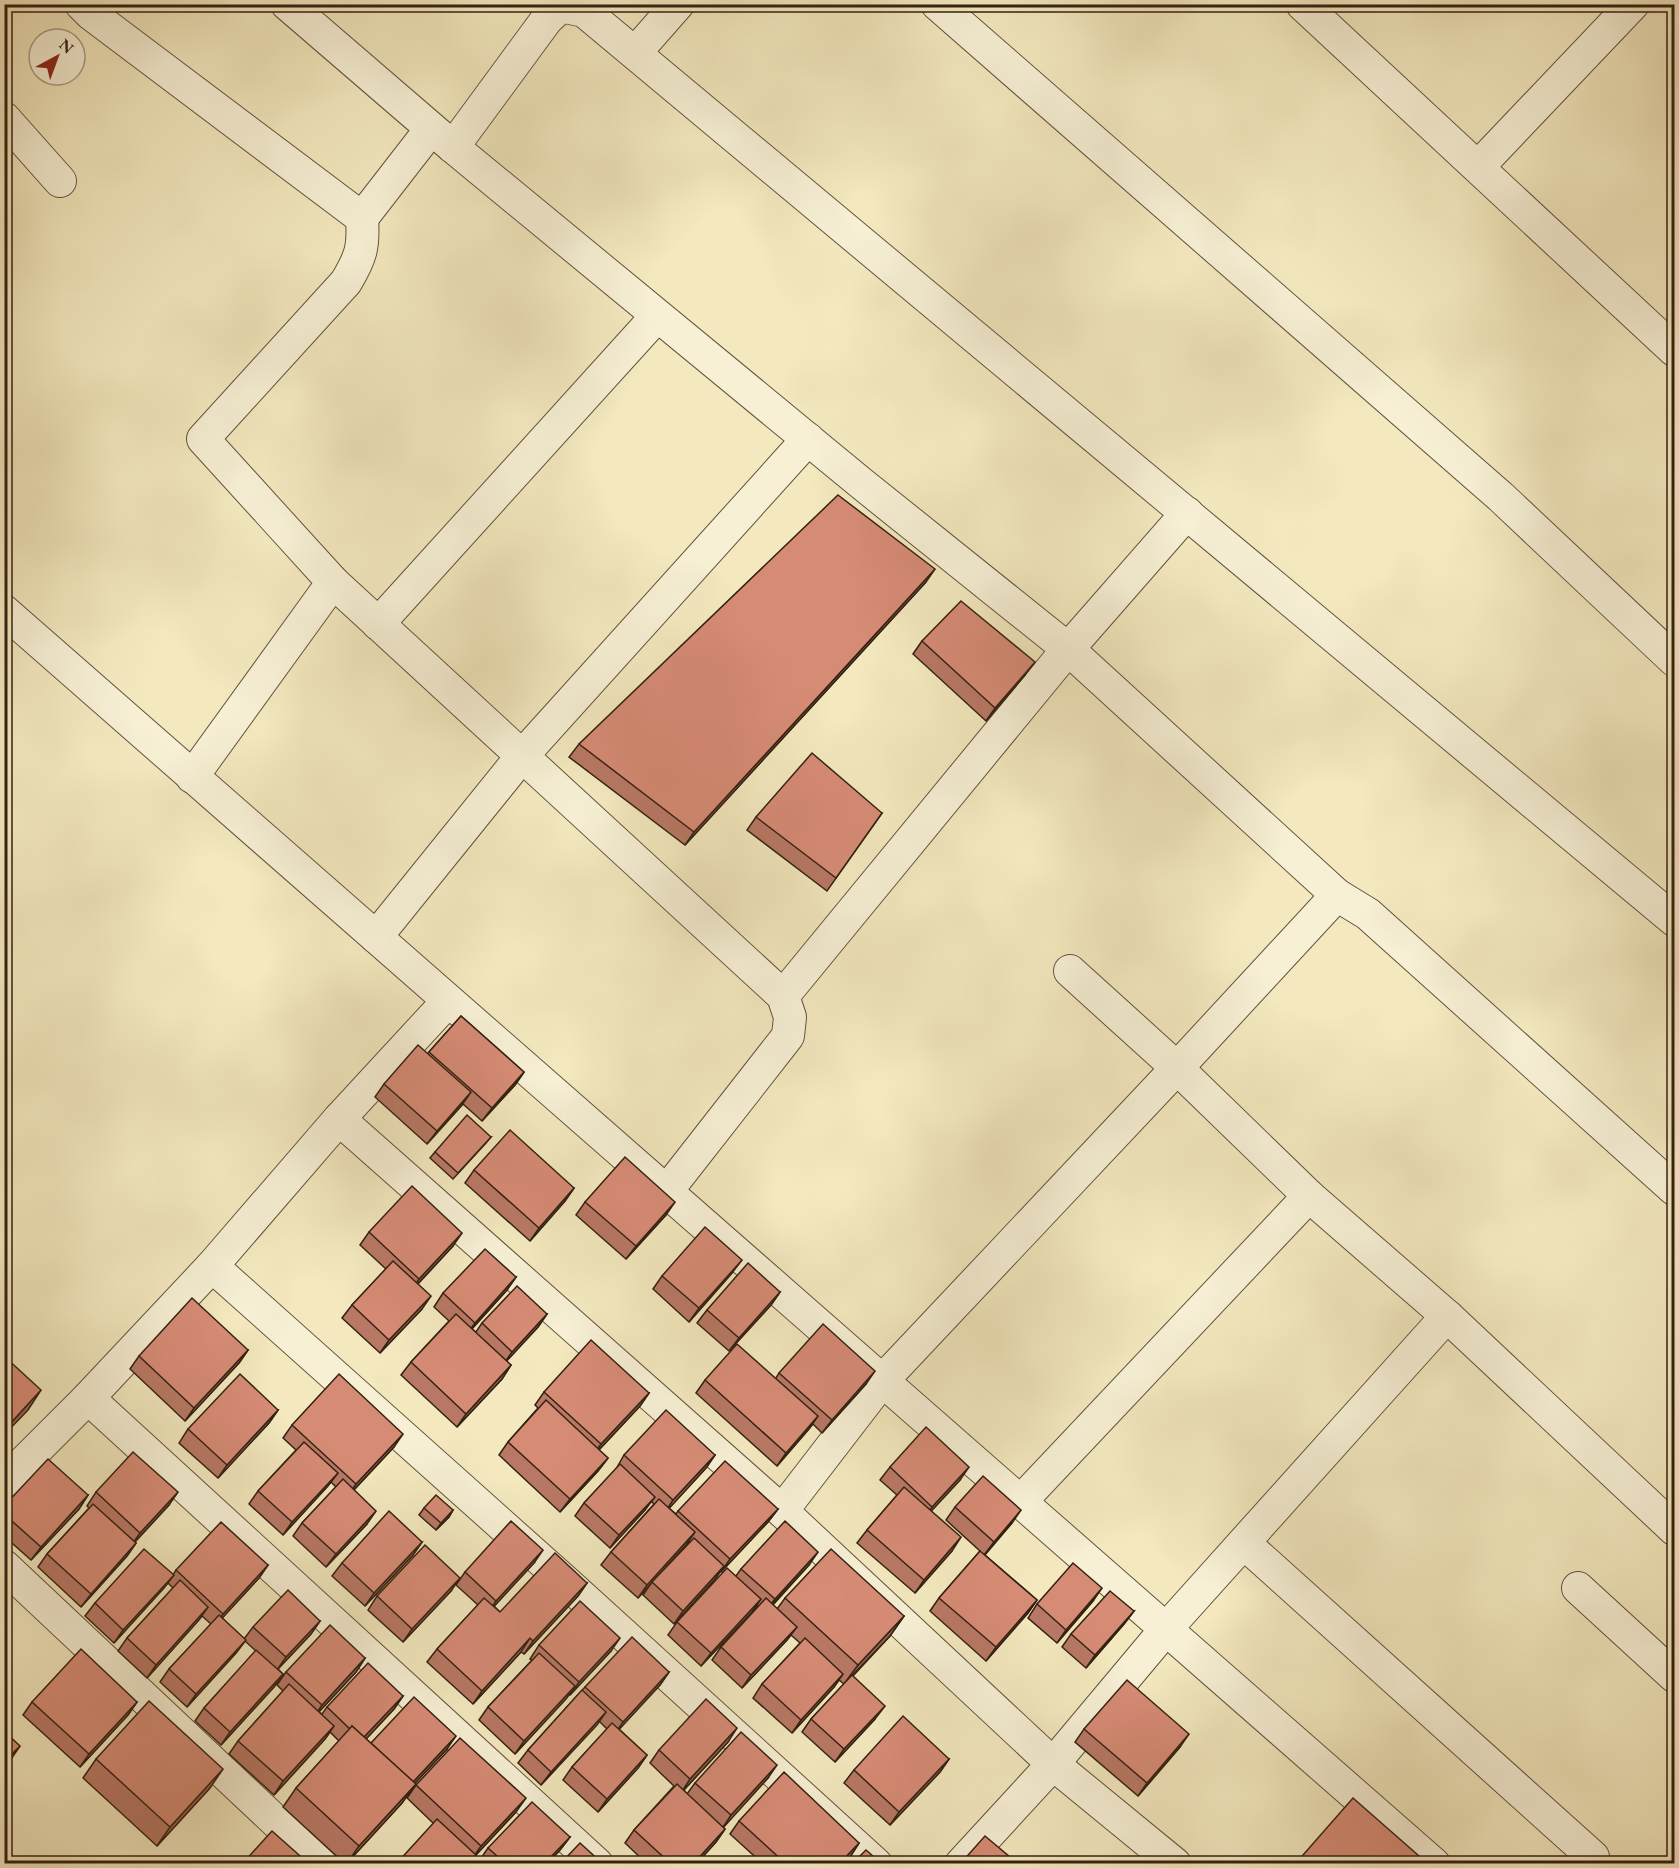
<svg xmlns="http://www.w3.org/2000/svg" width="1679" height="1868" viewBox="0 0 1679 1868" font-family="'EB Garamond',serif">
<rect width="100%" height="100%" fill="#f3e8be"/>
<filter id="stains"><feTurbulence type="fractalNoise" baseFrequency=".00333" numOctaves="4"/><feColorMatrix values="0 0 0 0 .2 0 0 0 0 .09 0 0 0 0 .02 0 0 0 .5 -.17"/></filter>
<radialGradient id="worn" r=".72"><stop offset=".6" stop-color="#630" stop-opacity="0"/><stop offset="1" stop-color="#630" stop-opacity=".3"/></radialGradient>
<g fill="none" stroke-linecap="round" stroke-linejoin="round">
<defs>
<g id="minor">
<polyline points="81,4 91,14 362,218 431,129"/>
<polyline points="287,4 453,147 861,483 1068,649 1337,895 1368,914 1674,1189"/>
<polyline points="937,4 1501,497 1674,660"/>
<polyline points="1302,4 1674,350"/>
<polyline points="635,53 678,4"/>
<polyline points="4,118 60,181"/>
<polyline points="453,147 547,19 561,6 584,11 1674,920"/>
<polyline points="1478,167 1633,4"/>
<polyline points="333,582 783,996 790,1017 788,1036 666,1192"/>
<polyline points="4,611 1434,1864"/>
<polyline points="378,624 657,316"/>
<path d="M192,777L333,582L203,439L346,282C361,257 364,247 362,218"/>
<polyline points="376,937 522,756 808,439"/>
<polyline points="1070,971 1177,1068 1309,1196 1447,1316 1674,1529"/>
<polyline points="783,996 1068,649 1187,513"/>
<polyline points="339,1119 782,1511 1053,1764 1175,1864"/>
<polyline points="212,1266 569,1585 876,1864"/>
<polyline points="88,1398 597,1864"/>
<polyline points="4,1482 88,1398 212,1266 339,1119 448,1001"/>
<polyline points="1021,1501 1309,1196"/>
<polyline points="782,1511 882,1381 1177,1068 1337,895"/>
<polyline points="1244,1543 1593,1857"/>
<polyline points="4,1566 321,1864"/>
<polyline points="1578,1588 1674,1676"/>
<polyline points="961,1864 1053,1764 1166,1629 1447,1316"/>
</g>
</defs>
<use href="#minor" stroke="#64533d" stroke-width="34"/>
<use href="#minor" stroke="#f7f0d5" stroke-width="32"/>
</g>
<g fill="#b87865" stroke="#342112" stroke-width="1.5">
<polygon points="926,582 685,845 569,757 579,744"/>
<polygon points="922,641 1025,675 986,721 913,654"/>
<polygon points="882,813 827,891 747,830 756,817"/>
<polygon points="461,1016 524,1072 515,1085 482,1121 463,1104 427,1144 375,1097 384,1084 428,1053"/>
<polygon points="491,1137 486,1143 453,1179 430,1158 435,1152"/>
<polygon points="474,1170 574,1188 565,1201 530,1241 465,1183"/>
<polygon points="585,1202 666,1215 626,1259 576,1215"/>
<polygon points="369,1232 453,1246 418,1284 422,1309 380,1353 342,1318 352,1305 386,1269 360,1245"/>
<polygon points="732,1273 689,1322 653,1289 662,1276"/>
<polygon points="516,1277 507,1290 472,1329 476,1332 482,1323 547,1314 538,1327 506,1361 511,1365 502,1379 457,1427 401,1375 411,1362 449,1321 434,1307 443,1293"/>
<polygon points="780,1292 771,1305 729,1351 697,1323 707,1310"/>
<polygon points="248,1350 239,1363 185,1421 130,1369 139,1356"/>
<polygon points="779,1373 866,1384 822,1433 813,1424 777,1466 696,1393 705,1380 776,1378"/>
<polygon points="544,1392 649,1393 640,1406 599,1450 608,1458 598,1471 560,1512 499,1455 508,1442 538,1408 535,1405"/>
<polygon points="278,1410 269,1423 218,1478 179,1443 188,1429"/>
<polygon points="292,1425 394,1447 354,1490 367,1524 326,1567 293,1536 302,1523 336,1487 331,1482 283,1535 249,1504 258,1491 296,1450 283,1438"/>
<polygon points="624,1455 715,1455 706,1468 669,1508 676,1514 678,1511 778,1509 768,1522 721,1572 720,1572 715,1579 674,1624 643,1595 652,1582 689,1543 689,1542 638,1598 601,1565 611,1552 654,1504 651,1501 645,1510 610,1548 575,1516 584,1503 616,1469"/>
<polygon points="890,1467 960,1480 931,1511 952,1551 915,1593 857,1543 867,1530 897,1495 880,1480"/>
<polygon points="96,1492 169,1505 135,1542 136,1543 127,1556 81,1607 38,1567 47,1554 89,1508 87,1506"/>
<polygon points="88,1495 79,1509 31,1560 4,1536 4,1506"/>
<polygon points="955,1507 1012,1523 985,1555 1037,1600 1028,1613 986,1661 930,1611 939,1598 980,1551 946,1520"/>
<polygon points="424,1508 453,1510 449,1517 436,1530 419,1515"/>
<polygon points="422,1542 413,1555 365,1606 332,1576 342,1563"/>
<polygon points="534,1563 494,1606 500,1612 587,1583 578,1596 524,1654 521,1652 473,1704 427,1662 437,1649 478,1605 456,1585 465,1572"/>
<polygon points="268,1565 259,1578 222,1618 244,1639 253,1627 320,1621 311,1634 278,1669 283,1674 274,1687 221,1745 195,1721 204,1708 256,1651 245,1641 236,1653 187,1707 160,1682 169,1669 211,1624 202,1616 147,1678 118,1651 127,1638 173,1588 168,1583 114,1643 85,1616 95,1603 173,1575 176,1570"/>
<polygon points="809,1565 773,1605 777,1609 785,1598 904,1616 890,1636 853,1676 875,1719 835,1762 802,1732 811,1719 844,1684 839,1680 834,1687 792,1733 753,1698 762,1684 800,1643 791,1635 787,1640 742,1688 712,1660 721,1647 758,1606 757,1605 752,1612 701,1666 668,1635 677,1622 736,1576 741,1569"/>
<polygon points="451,1591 403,1642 368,1610 377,1596"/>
<polygon points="1093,1601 1057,1643 1028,1618 1037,1604"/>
<polygon points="1134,1611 1124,1624 1086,1668 1062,1647 1071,1634"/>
<polygon points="539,1645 611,1651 570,1695 569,1695 515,1754 479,1720 488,1707 532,1660 530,1659"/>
<polygon points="365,1658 356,1672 319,1712 322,1714 327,1707 403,1696 394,1709 366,1739 371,1743 447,1749 415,1783 402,1803 347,1863 344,1863 283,1807 296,1788 339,1741 330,1732 325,1739 274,1795 229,1754 238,1741 283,1691 277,1685 286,1672"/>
<polygon points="669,1672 660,1685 619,1729 647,1755 638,1768 598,1812 563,1780 572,1767 607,1729 599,1721 541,1785 518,1763 528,1750 585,1687"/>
<polygon points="32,1702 137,1702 128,1715 80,1767 23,1715"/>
<polygon points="1084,1729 1180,1747 1138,1796 1075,1742"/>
<polygon points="728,1742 684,1790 687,1794 695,1783 768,1778 723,1827 725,1829 716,1842 697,1863 646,1863 625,1843 634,1830 674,1786 650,1763 659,1750"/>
<polygon points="96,1759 210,1788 157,1846 83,1778"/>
<polygon points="949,1759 940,1772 890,1825 844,1783 854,1770"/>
<polygon points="416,1785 516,1812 476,1855 433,1823 407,1798"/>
<polygon points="739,1821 859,1843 850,1857 843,1863 762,1863 730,1834"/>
<polygon points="570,1837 560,1850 548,1863 482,1863 479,1861 488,1848"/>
</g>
<g fill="#966152" stroke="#342112" stroke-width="1.5">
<polygon points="935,569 926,582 685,845 694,832"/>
<polygon points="1035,662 1025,675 986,721 995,708"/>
<polygon points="524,1072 515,1085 482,1121 492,1108"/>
<polygon points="471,1092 462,1105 427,1144 437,1131"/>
<polygon points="574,1188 565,1201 530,1241 539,1228"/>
<polygon points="675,1202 666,1215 626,1259 636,1246"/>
<polygon points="462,1233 453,1246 410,1292 419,1279"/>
<polygon points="742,1260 732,1273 689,1322 699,1308"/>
<polygon points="516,1277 507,1290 465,1336 475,1323"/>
<polygon points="780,1292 771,1305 729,1351 739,1338"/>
<polygon points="431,1296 422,1309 380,1353 389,1340"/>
<polygon points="547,1314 538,1327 503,1365 512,1352"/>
<polygon points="248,1350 239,1363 185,1421 194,1408"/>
<polygon points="511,1365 502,1379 457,1427 466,1414"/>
<polygon points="875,1371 866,1384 822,1433 832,1420"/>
<polygon points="41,1390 28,1410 4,1435 4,1431 7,1427"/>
<polygon points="649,1393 640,1406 592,1457 601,1444"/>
<polygon points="278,1410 269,1423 218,1478 227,1465"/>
<polygon points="818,1416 809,1429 777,1466 786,1453"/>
<polygon points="403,1434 394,1447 347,1497 356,1484"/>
<polygon points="715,1455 706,1468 664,1514 673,1500"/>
<polygon points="608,1458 598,1471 560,1512 570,1499"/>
<polygon points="969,1467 960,1480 923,1520 932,1507"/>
<polygon points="338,1473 328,1486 283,1535 292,1522"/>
<polygon points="178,1492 169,1505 131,1546 140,1533"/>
<polygon points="88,1495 79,1509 31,1560 41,1547"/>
<polygon points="655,1497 645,1510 610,1548 619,1535"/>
<polygon points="778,1509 768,1522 721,1572 730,1559"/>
<polygon points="453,1510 449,1517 436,1530 441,1523"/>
<polygon points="1021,1510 1012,1523 984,1555 994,1542"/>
<polygon points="376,1511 367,1524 326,1567 336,1554"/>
<polygon points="695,1532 686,1545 638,1598 647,1585"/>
<polygon points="961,1537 952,1551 915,1593 924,1580"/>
<polygon points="422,1542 413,1555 365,1606 374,1593"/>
<polygon points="136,1543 127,1556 81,1607 91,1594"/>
<polygon points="543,1550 534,1563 487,1614 496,1601"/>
<polygon points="818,1552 809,1565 765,1612 775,1599"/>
<polygon points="268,1565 259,1578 214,1627 223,1614"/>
<polygon points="724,1566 715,1579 674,1624 683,1611"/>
<polygon points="174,1575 164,1588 114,1643 123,1630"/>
<polygon points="460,1578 451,1591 403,1642 412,1629"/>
<polygon points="587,1583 578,1596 524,1654 533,1641"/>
<polygon points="1102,1588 1093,1601 1057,1643 1066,1630"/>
<polygon points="761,1599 752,1612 701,1666 711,1653"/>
<polygon points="1037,1600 1028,1613 986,1661 996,1647"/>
<polygon points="208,1607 199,1620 147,1678 156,1665"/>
<polygon points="1134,1611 1124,1624 1086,1668 1095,1655"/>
<polygon points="904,1616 890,1636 844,1684 858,1665"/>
<polygon points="320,1621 311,1634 277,1670 286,1657"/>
<polygon points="797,1627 787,1640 742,1688 751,1675"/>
<polygon points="530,1638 521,1652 473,1704 482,1691"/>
<polygon points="620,1638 611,1651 570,1695 579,1682"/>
<polygon points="246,1640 236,1653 187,1707 196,1694"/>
<polygon points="365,1658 356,1672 313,1718 322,1705"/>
<polygon points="669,1672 660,1685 614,1735 623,1722"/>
<polygon points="283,1674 274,1687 221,1745 230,1732"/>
<polygon points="843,1674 834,1687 792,1733 801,1720"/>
<polygon points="575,1686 566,1699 515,1754 524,1741"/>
<polygon points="403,1696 394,1709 353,1753 362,1739"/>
<polygon points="137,1702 128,1715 80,1767 89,1754"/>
<polygon points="885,1706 875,1719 835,1762 844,1749"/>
<polygon points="606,1712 597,1725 541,1785 551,1772"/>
<polygon points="334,1726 325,1739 274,1795 283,1781"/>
<polygon points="737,1728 728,1742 681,1793 690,1779"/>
<polygon points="1189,1734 1180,1747 1138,1796 1147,1783"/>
<polygon points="456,1736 447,1749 403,1796 412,1783"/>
<polygon points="20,1746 7,1765 4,1767 4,1762"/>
<polygon points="647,1755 638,1768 598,1812 607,1799"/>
<polygon points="949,1759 940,1772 890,1825 899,1812"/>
<polygon points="777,1765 768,1778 722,1829 731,1815"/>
<polygon points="223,1769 210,1788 157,1846 170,1827"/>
<polygon points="416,1784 402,1803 347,1863 359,1846"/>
<polygon points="526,1798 516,1812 472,1859 481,1846"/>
<polygon points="725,1829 716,1842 697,1863 694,1863"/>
<polygon points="570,1837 560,1850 548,1863 545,1863"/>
<polygon points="859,1843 850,1857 843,1863 840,1863"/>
</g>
<g fill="#d68b75" stroke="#342112" stroke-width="1.5">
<polygon points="838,495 935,569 694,832 579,744"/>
<polygon points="961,601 1035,662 995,708 922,641"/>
<polygon points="812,753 882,813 836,878 756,817"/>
<polygon points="461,1016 524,1072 492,1108 429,1052"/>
<polygon points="418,1045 471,1092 437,1131 384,1084"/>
<polygon points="467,1115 491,1137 458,1173 435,1152"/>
<polygon points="510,1130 574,1188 539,1228 474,1170"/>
<polygon points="625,1157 675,1202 636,1246 585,1202"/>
<polygon points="412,1186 462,1233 419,1279 369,1232"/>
<polygon points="705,1227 742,1260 699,1308 662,1276"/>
<polygon points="485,1249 516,1277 475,1323 443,1293"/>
<polygon points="393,1261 431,1296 389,1340 352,1305"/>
<polygon points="748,1263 780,1292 739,1338 707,1310"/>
<polygon points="517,1286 547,1314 512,1352 482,1323"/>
<polygon points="192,1298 248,1350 194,1408 139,1356"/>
<polygon points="456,1314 511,1365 466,1414 411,1362"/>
<polygon points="823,1324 875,1371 832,1420 779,1373"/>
<polygon points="591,1340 649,1393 601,1444 544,1392"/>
<polygon points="737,1344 818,1416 786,1453 705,1380"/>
<polygon points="4,1356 41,1390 7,1427 4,1425"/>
<polygon points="240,1374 278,1410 227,1465 188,1429"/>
<polygon points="339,1374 403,1434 356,1484 292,1425"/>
<polygon points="546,1400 608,1458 570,1499 508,1442"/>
<polygon points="666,1410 715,1455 673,1500 624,1455"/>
<polygon points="926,1427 969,1467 932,1507 890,1467"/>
<polygon points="304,1442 338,1473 292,1522 258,1491"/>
<polygon points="133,1452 178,1492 140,1533 96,1492"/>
<polygon points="48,1459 88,1495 41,1547 4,1514 4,1506"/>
<polygon points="725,1461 778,1509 730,1559 678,1511"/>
<polygon points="620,1464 655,1497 619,1535 584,1503"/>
<polygon points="983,1476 1021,1510 994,1542 955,1507"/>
<polygon points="343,1479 376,1511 336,1554 302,1523"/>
<polygon points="904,1487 961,1537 924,1580 867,1530"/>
<polygon points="436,1495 453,1510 441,1523 424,1508"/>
<polygon points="659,1499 695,1532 647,1585 611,1552"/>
<polygon points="93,1504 136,1543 91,1594 47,1554"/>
<polygon points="389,1511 422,1542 374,1593 342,1563"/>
<polygon points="511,1521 543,1550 496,1601 465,1572"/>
<polygon points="785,1521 818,1552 775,1599 741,1569"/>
<polygon points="221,1522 268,1565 223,1614 176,1570"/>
<polygon points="694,1538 724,1566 683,1611 652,1582"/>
<polygon points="425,1545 460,1578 412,1629 377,1596"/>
<polygon points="144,1549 174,1575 123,1630 95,1603"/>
<polygon points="831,1549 904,1616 858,1665 785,1598"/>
<polygon points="980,1551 1037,1600 996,1647 939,1598"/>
<polygon points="555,1553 587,1583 533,1641 530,1638 482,1691 437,1649 484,1598 500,1612"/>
<polygon points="1073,1563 1102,1588 1066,1630 1037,1604"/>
<polygon points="727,1568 761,1599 711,1653 677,1622"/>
<polygon points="180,1580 208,1607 156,1665 127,1638"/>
<polygon points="288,1590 320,1621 286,1657 253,1627"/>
<polygon points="1110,1591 1134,1611 1095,1655 1071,1634"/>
<polygon points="766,1598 797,1627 751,1675 721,1647"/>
<polygon points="580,1601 620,1638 579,1682 539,1645"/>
<polygon points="219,1615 246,1640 196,1694 169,1669"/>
<polygon points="330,1625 365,1658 322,1705 286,1672"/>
<polygon points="632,1637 669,1672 623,1722 585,1687"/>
<polygon points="805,1638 843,1674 801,1720 762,1684"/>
<polygon points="81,1649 137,1702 89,1754 32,1702"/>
<polygon points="256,1650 283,1674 230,1732 204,1708"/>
<polygon points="539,1653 575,1686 524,1741 488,1707"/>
<polygon points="368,1663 403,1696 364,1737 352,1726 350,1729 327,1707"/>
<polygon points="852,1675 885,1706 844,1749 811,1719"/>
<polygon points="1127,1680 1189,1734 1147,1783 1084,1729"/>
<polygon points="289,1684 334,1726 283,1781 238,1741"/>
<polygon points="582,1690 606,1712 551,1772 528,1750"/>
<polygon points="414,1697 456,1736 413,1782 371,1743"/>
<polygon points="706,1699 737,1728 690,1779 659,1750"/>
<polygon points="149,1701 223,1769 170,1827 96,1759"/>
<polygon points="903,1716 949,1759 899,1812 854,1770"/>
<polygon points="612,1723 647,1755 607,1799 572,1767"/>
<polygon points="352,1726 416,1784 359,1846 296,1788"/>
<polygon points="4,1731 20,1746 4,1762"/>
<polygon points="741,1732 777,1765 731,1815 695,1783"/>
<polygon points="460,1738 526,1798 481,1846 416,1785"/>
<polygon points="784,1772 859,1843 840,1863 785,1863 739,1821"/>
<polygon points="677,1784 725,1829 694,1863 670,1863 634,1830"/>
<polygon points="1353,1798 1427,1863 1296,1863"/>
<polygon points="532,1802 570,1837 545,1863 505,1863 488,1848"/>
<polygon points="437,1819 476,1855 469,1863 397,1863"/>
<polygon points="272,1831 308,1863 243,1863"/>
<polygon points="985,1836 1017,1863 961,1863"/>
<polygon points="580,1843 602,1863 561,1863"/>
<polygon points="866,1850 881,1863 853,1863"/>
</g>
<rect width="1679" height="1868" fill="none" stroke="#f3e8be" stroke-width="24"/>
<rect x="6" y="6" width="1667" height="1856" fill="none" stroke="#342112" stroke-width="3"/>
<rect x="12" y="12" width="1655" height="1844" fill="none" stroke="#342112" stroke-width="1.5"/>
<g transform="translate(57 57) rotate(41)"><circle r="28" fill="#f7f0d5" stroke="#a99d87" stroke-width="1.5"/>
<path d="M0-4.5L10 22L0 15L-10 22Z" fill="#8f2418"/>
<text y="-9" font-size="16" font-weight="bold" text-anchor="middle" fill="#342112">N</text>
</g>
<rect width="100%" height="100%" filter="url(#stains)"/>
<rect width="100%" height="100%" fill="url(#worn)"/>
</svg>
